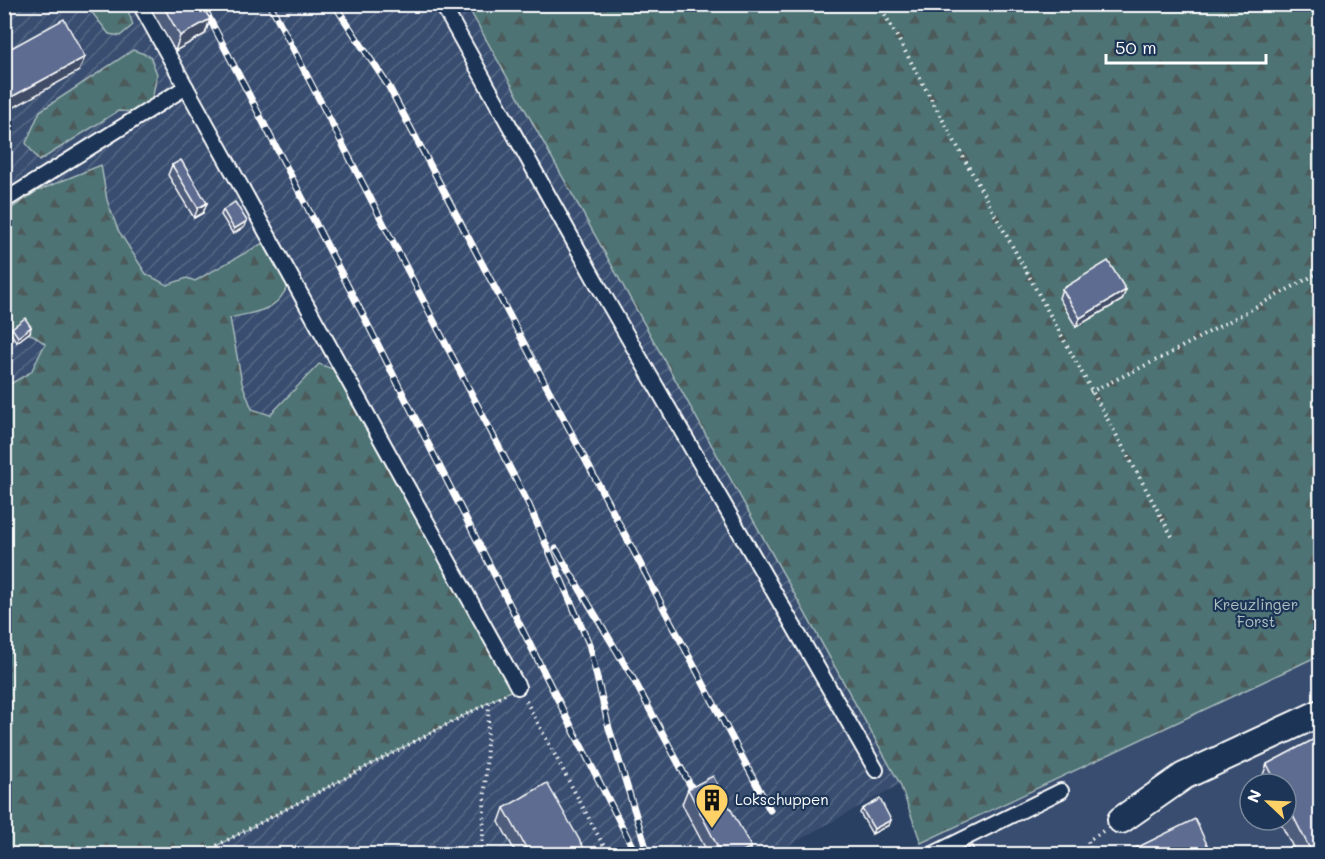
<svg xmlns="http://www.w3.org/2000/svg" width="1325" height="859" viewBox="0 0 1325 859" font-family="Mali,sans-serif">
<defs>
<pattern id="industrial-furrows" width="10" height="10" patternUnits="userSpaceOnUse" patternTransform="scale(1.5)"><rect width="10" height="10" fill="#394d70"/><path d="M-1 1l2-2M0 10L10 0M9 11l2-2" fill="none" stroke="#576885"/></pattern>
<pattern id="forest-firs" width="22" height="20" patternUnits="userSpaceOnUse" patternTransform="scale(1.5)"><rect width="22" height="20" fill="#4e7375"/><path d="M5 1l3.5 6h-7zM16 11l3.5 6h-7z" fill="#4d5a5a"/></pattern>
</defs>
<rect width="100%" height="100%" fill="#2a4062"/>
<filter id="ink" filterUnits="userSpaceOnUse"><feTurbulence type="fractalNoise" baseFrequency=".0167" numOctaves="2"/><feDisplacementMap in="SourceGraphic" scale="12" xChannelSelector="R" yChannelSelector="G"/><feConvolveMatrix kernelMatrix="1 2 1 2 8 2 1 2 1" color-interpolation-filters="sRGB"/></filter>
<g filter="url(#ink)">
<path fill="#394d70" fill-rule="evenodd" d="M1320,655V854H897L1281,672ZM1250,784H1286V820H1250Z"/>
<polygon fill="url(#industrial-furrows)" points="5,5 1320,5 900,784 773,854 5,854"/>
<g fill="url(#forest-firs)" stroke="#a6b9ba" stroke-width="1.5">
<polygon points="86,5 126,5 133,25 120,36 109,34"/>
<polygon points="467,5 1320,5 1320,655 921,843 900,784"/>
<polygon points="133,50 150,56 157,74 153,95 147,105 136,112 118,111 39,161 26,143 40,111"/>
<path d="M101,165L107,200L118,230L146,274L167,285L187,278L195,281L270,239L288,285C276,313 256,311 230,318L242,383L252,409L270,415L319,364L344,373L518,687L201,854H5V387L31,372L45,344L33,335L5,328V213L37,191Z"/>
</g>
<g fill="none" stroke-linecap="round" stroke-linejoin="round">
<defs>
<g id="service">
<polyline points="140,4 518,687"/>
<polyline points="442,4 594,278 876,770"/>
<polyline points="4,201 186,87"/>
<polyline points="933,854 1061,791"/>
</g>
<polyline id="minor" points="1121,820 1184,776 1320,713"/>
</defs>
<use href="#service" stroke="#fff" stroke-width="18"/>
<use href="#minor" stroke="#fff" stroke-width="30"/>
<g stroke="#fff" stroke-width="4" stroke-dasharray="1.5 4.5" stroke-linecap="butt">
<polyline points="879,4 1174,540"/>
<polyline points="1090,392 1167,355 1320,272"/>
<polyline points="526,701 608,854"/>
<polyline points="201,854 505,694"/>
<polyline points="482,854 489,703"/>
<polyline points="1092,854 1088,841 1103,831"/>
</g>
<use href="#service" stroke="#1d3557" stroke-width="14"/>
<use href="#minor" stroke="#1d3557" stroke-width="26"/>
<defs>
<g id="rail">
<polyline points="202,4 364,317 636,854"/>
<polyline points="270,4 529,505 589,644 609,728 648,854"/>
<polyline points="334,4 389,87 770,810"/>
<polyline points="556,549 634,680 696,796"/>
</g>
</defs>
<use href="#rail" stroke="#fff" stroke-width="7"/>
<use href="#rail" stroke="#1d3557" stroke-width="4.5" stroke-dasharray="14" stroke-linecap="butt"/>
</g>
<g fill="#505d7c" stroke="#fff" stroke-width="1.5">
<polygon points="148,4 201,4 210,19 205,34 175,51"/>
<polygon points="172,165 207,203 203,213 194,218 168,175"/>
<polygon points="223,210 245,226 233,234 221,215"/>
<polygon points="1062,289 1122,300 1076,327 1059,298"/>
<polygon points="12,328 30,332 17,342 10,333"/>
<polygon points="1320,736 1320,855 1297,855 1279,820 1286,820 1286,784 1261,784 1260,783 1267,764"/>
<polygon points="688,789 748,855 709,855 682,804"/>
<polygon points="504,808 588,855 517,855 499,822"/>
<polygon points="862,809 891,820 889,825 872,834 860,813"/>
</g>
<g fill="#414c65" stroke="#fff" stroke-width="1.5">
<polygon points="210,19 205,34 175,51 180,36"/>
<polygon points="85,57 79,71 4,113 4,101"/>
<polygon points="207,203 203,213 194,218 198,208"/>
<polygon points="247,221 245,226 233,234 234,229"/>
<polygon points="1126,290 1122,300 1076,327 1080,318"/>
<polygon points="31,327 30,332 17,342 18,337"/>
<polygon points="891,820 889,825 872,834 874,829"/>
<polygon points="751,847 748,855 736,855"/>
<polygon points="1320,847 1320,855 1310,855 1311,851"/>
</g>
<g fill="#5d6c90" stroke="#fff" stroke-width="1.5">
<polygon points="162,4 201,4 210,19 180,36"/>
<polygon points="64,19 85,57 4,101 4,52"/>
<polygon points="181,160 207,203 198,208 172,165"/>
<polygon points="235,202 247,221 234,229 223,210"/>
<polygon points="1108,261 1126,290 1080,318 1062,289"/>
<polygon points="25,318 31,327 18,337 12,328"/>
<polygon points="1320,736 1320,847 1311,851 1286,802 1286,784 1277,784 1267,764"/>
<polygon points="713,776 751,847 736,855 722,855 688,789"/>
<polygon points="547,783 588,855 530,855 504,808"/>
<polygon points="880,799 891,820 874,829 862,809"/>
<polygon points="1195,819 1212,855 1122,855"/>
<polygon points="972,846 976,855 956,855"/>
</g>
</g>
<defs>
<symbol id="building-pin" viewBox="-11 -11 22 30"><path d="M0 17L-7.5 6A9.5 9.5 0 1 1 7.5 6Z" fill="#ffd166" stroke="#1d3557"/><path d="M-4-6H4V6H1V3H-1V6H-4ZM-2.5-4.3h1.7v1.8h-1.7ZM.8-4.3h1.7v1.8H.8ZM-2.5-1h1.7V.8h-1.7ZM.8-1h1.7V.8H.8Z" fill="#111"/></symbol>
</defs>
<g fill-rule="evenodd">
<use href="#building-pin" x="693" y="781" width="38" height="52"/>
</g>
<g text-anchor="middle" stroke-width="4.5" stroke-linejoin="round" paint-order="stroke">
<g font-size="15" fill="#afc0c1" stroke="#1d3557">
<text x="1256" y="610">Kreuzlinger<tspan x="1256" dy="17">Forst</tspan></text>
</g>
<g font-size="15" fill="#fff" stroke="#1d3557" text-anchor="start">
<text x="735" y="805">Lokschuppen</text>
</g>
</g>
<rect width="1325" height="859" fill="none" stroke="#1d3557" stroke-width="24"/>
<rect x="12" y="12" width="1301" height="835" fill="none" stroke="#fff" stroke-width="2" filter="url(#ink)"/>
<g transform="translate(1268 802) rotate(293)"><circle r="28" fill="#1d3557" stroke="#77869a" stroke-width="1.5"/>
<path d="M0-4.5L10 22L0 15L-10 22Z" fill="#ffd166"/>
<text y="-9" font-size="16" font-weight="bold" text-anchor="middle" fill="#ffffff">N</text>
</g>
<path d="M1106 54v9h160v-9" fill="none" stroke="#ffffff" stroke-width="3"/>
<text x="1115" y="54" font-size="18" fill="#ffffff" stroke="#1d3557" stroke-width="4.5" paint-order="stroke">50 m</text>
</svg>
